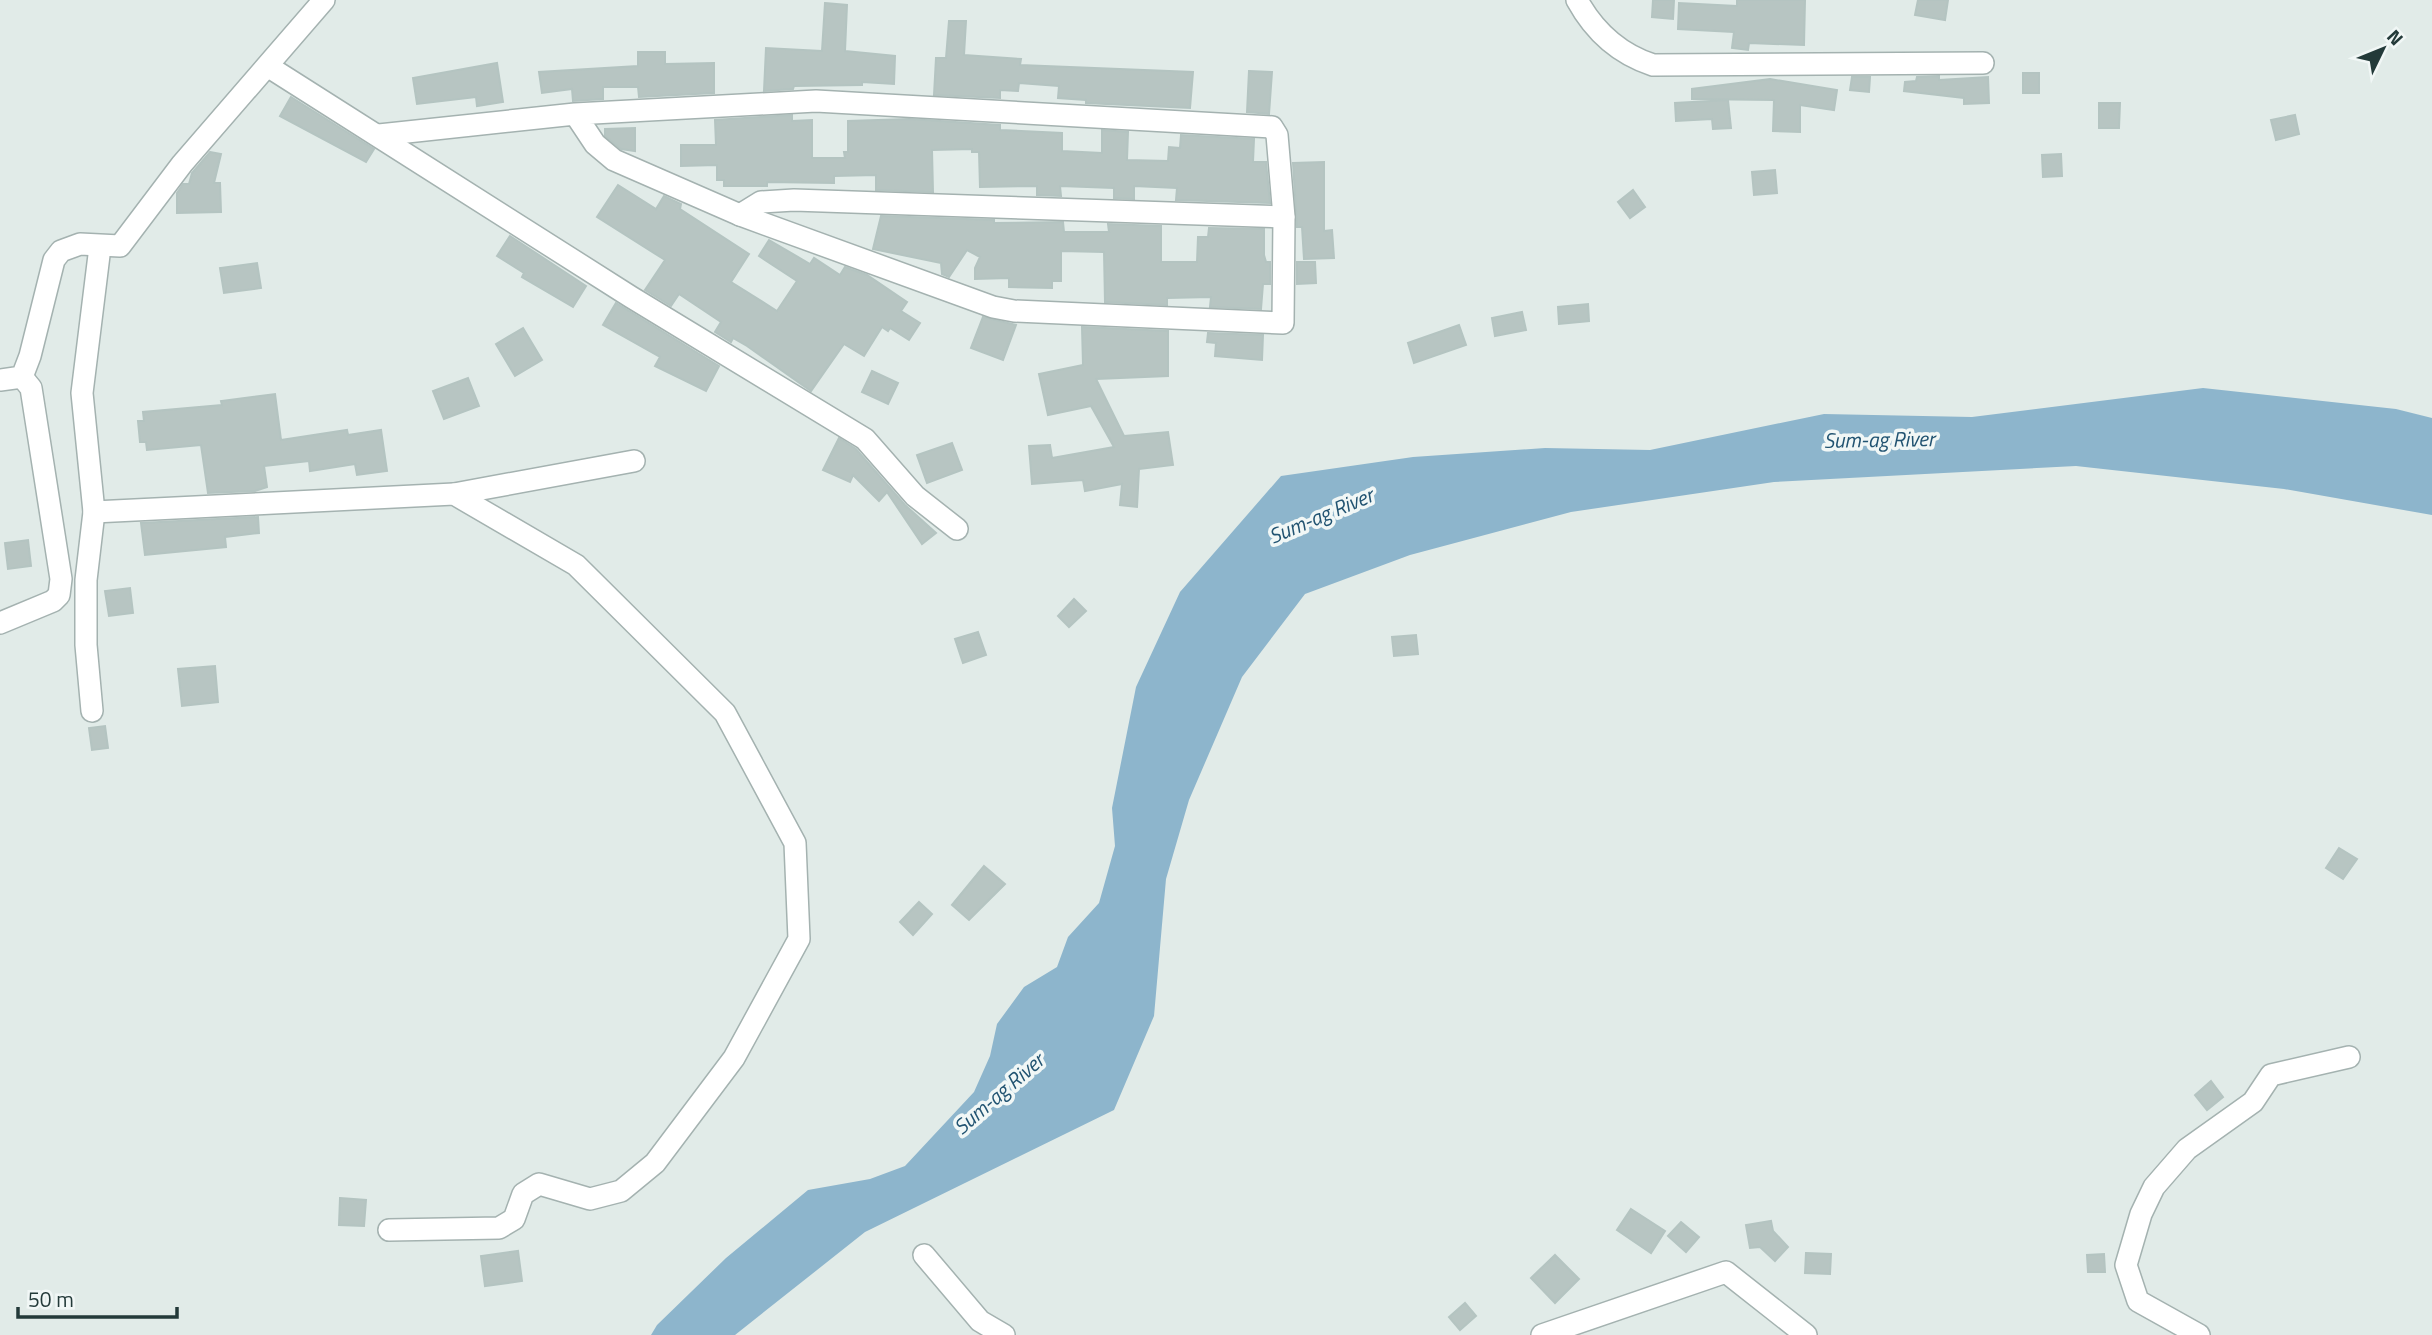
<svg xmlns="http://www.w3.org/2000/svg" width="2432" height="1335" viewBox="0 0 2432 1335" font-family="'Titillium Web',sans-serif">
<rect width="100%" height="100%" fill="#e1ebe8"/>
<polygon fill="#8db5cc" points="2203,388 2396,409 2432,418 2432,515 2284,489 2076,466 1774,482 1571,512 1410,555 1305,594 1242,677 1189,800 1166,879 1154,1016 1114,1110 865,1232 735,1335 651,1335 657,1325 726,1258 808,1190 870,1179 905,1166 974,1092 990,1056 997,1024 1024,987 1057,967 1068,937 1099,903 1115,846 1112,808 1136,687 1180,592 1281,476 1413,457 1545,448 1650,450 1824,414 1972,417"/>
<g fill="#b7c5c2" stroke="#b4c4c1" stroke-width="2">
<polygon points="1653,0 1674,0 1673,19 1652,17"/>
<polygon points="1737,0 1805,0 1804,45 1749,43 1748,50 1732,48 1734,32 1678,29 1679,3 1737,6"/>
<polygon points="1918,0 1948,0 1945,20 1915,15"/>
<polygon points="825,3 847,5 845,51 895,56 894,84 862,82 862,85 794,86 793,89 764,91 766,48 822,51"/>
<polygon points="949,21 966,21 964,55 1021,59 1020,65 1193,72 1190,108 1086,103 1086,100 1058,98 1059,86 1019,83 1018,91 1000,90 1000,98 934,95 936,58 946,58"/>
<polygon points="638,52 665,52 665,64 714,63 714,93 639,97 638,87 603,87 603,99 573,101 572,89 542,93 539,72 638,66"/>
<polygon points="497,63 503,102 477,106 476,97 417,104 413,78"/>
<polygon points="1249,71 1272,72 1269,114 1247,112"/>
<rect x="2023" y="73" width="16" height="20"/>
<polygon points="1939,76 1939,80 1988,77 1989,103 1964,104 1964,98 1904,91 1905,82 1916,81 1917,77"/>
<polygon points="1852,77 1870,77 1869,92 1850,90"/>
<polygon points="1770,79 1837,90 1834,110 1800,105 1800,132 1773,131 1774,100 1692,99 1692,89"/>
<polygon points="291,97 374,149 366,162 280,116"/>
<polygon points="1728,100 1731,128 1713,129 1712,119 1676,121 1675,103"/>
<polygon points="2099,103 2120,103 2119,128 2099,128"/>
<polygon points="792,115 792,121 812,120 812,158 845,158 844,152 848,152 848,121 909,119 1000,125 1000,130 1062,133 1062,151 1102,153 1102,130 1128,132 1127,160 1168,161 1169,147 1180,148 1181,135 1254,139 1253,162 1266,162 1270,203 1176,200 1177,188 1134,186 1134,199 1114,198 1114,188 1060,186 1061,196 1037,195 1037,186 980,187 979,152 972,152 972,149 932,150 933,192 876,190 876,175 834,176 834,183 767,182 767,186 724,186 724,180 717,180 717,165 681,166 681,145 716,145 715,120"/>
<polygon points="2295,115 2299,134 2276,140 2271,120"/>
<polygon points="635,128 635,151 621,149 605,136 605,129"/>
<polygon points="210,152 221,154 214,183 220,183 221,212 177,213 177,193 183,184 189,184 192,173"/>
<polygon points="2061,154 2062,176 2043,177 2042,155"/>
<polygon points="1324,162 1324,231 1332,230 1334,258 1304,259 1302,227 1297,227 1293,163"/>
<polygon points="1775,170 1777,193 1754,195 1752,172"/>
<polygon points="618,185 656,209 664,196 681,204 680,209 749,254 731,282 777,311 797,281 759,256 769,240 810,264 814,258 840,275 845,267 867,275 907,302 901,311 920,323 909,340 890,328 888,331 882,327 864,356 844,344 811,391 747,346 733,338 731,342 715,332 721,322 679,294 671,306 645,290 665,260 597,217"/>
<polygon points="1633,190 1645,207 1630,218 1618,202"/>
<polygon points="881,216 994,220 994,223 1063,222 1064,232 1109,232 1108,224 1161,226 1161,262 1197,262 1198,237 1208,237 1209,228 1264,229 1264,255 1266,262 1270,262 1270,284 1263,284 1261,309 1210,307 1211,297 1167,298 1167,305 1105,302 1104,252 1061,251 1061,281 1052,281 1052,288 1009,287 1009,278 975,279 975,268 980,257 967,250 949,277 942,274 941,263 873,249"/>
<polygon points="510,236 586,286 573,307 522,277 524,273 497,256"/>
<polygon points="1297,262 1315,262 1316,283 1297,284"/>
<polygon points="257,263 261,288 224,293 220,268"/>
<polygon points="616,303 719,366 706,391 655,366 660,357 603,325"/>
<polygon points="1588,304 1589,321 1559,324 1558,307"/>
<polygon points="1522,312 1526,330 1495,336 1492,318"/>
<polygon points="983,317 1016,325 1003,360 971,348"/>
<polygon points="1459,325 1466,345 1414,363 1408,343"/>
<polygon points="1082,327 1168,331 1168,376 1096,379 1124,436 1168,432 1173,465 1139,469 1137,507 1120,505 1122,484 1085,491 1083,480 1032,484 1029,446 1050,445 1052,458 1114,447 1091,406 1048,415 1039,374 1083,365"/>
<polygon points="523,328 542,360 515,376 496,344"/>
<polygon points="1208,333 1263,335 1262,360 1215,356 1216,343 1207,342"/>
<polygon points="872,371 898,383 888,404 862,392"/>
<polygon points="468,378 479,406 444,419 433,391"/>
<polygon points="275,394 281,440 347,430 348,435 381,430 387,471 357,475 355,464 310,471 309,461 264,466 267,487 255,491 208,493 201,445 147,450 146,442 140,442 138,421 144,421 143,412 222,405 221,401"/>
<polygon points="839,438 856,449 905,505 936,533 922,544 887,492 879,501 853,475 850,482 823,470"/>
<polygon points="952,443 962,470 927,483 917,455"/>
<polygon points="258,517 259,533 225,537 226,547 145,555 141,523"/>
<polygon points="28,540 31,566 8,569 5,543"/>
<polygon points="130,588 133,613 109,616 105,591"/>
<polygon points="1074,599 1086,611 1069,627 1058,616"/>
<polygon points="978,632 986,655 963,663 955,639"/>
<polygon points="1416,635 1418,654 1394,656 1392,637"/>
<polygon points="215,666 218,702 182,706 178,669"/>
<polygon points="105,726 108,748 92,750 89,728"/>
<polygon points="2339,848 2357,859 2343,879 2326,868"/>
<polygon points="984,866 1005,884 969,920 952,905"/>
<polygon points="919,902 932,914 913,935 900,922"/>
<polygon points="2211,1081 2223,1097 2207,1110 2195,1095"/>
<polygon points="340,1198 366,1200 364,1226 339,1225"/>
<polygon points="1631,1209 1665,1231 1651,1253 1617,1230"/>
<polygon points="1771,1221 1773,1231 1788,1247 1775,1261 1760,1247 1750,1248 1746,1225"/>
<polygon points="1681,1222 1699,1237 1686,1252 1668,1236"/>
<polygon points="518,1251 522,1281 485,1286 481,1256"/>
<polygon points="1806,1253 1831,1254 1830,1274 1805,1273"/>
<polygon points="2104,1254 2105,1272 2088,1272 2087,1255"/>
<polygon points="1555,1255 1579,1279 1555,1303 1531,1278"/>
<polygon points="1465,1303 1476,1316 1460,1330 1449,1317"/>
</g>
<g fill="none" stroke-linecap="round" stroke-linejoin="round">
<defs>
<g id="minor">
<path d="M1577,0C1594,31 1619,54 1653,65L1983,63"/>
<polyline points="269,67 631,297 865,439 915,496 957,529"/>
<polyline points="379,135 575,114 816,101 1272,127 1277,135 1284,217 1283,323 1014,311 993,307 740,215 614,160 595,144 575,114"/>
<polyline points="740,215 761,202 794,200 1284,217"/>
<polyline points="0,380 22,377 30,356 54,260 61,251 80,244 120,246 182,164 324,0"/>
<polyline points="454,494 634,461"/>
<polyline points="94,512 454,494 576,565 725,713 795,843 799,939 734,1058 655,1163 621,1191 590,1199 539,1184 523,1194 514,1219 499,1228 389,1230"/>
<polyline points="0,623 53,601 59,595 61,579 31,388 22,377"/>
<polyline points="92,711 86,645 86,580 94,512 82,393 100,247"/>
<polyline points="924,1255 980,1321 1004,1335"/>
<polyline points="1542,1335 1726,1272 1806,1335"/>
<polyline points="2199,1335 2138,1301 2126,1265 2141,1214 2154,1187 2187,1149 2253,1102 2271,1075 2349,1057"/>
</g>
</defs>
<use href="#minor" stroke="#a4b2b0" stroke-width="24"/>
<use href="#minor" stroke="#fff" stroke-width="21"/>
</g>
<g text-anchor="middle" stroke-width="7" stroke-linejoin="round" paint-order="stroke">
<g font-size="21" font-style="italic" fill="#215371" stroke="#f1f7f6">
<text transform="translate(1879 440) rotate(-1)" y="7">Sum-ag River</text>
<text transform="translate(1321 516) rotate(-23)" y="7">Sum-ag River</text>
<text transform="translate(999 1094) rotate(-41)" y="7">Sum-ag River</text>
</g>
</g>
<g transform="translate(2383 49) rotate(47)" stroke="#f1f7f6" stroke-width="5" paint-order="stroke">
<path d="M0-5L12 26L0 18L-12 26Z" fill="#233a39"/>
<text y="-10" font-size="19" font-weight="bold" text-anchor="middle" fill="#233a39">N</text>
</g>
<path d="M18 1307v10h159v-10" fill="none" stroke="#233a39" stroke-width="3.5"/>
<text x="28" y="1307" font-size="21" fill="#233a39" stroke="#f1f7f6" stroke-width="5" paint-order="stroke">50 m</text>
</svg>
